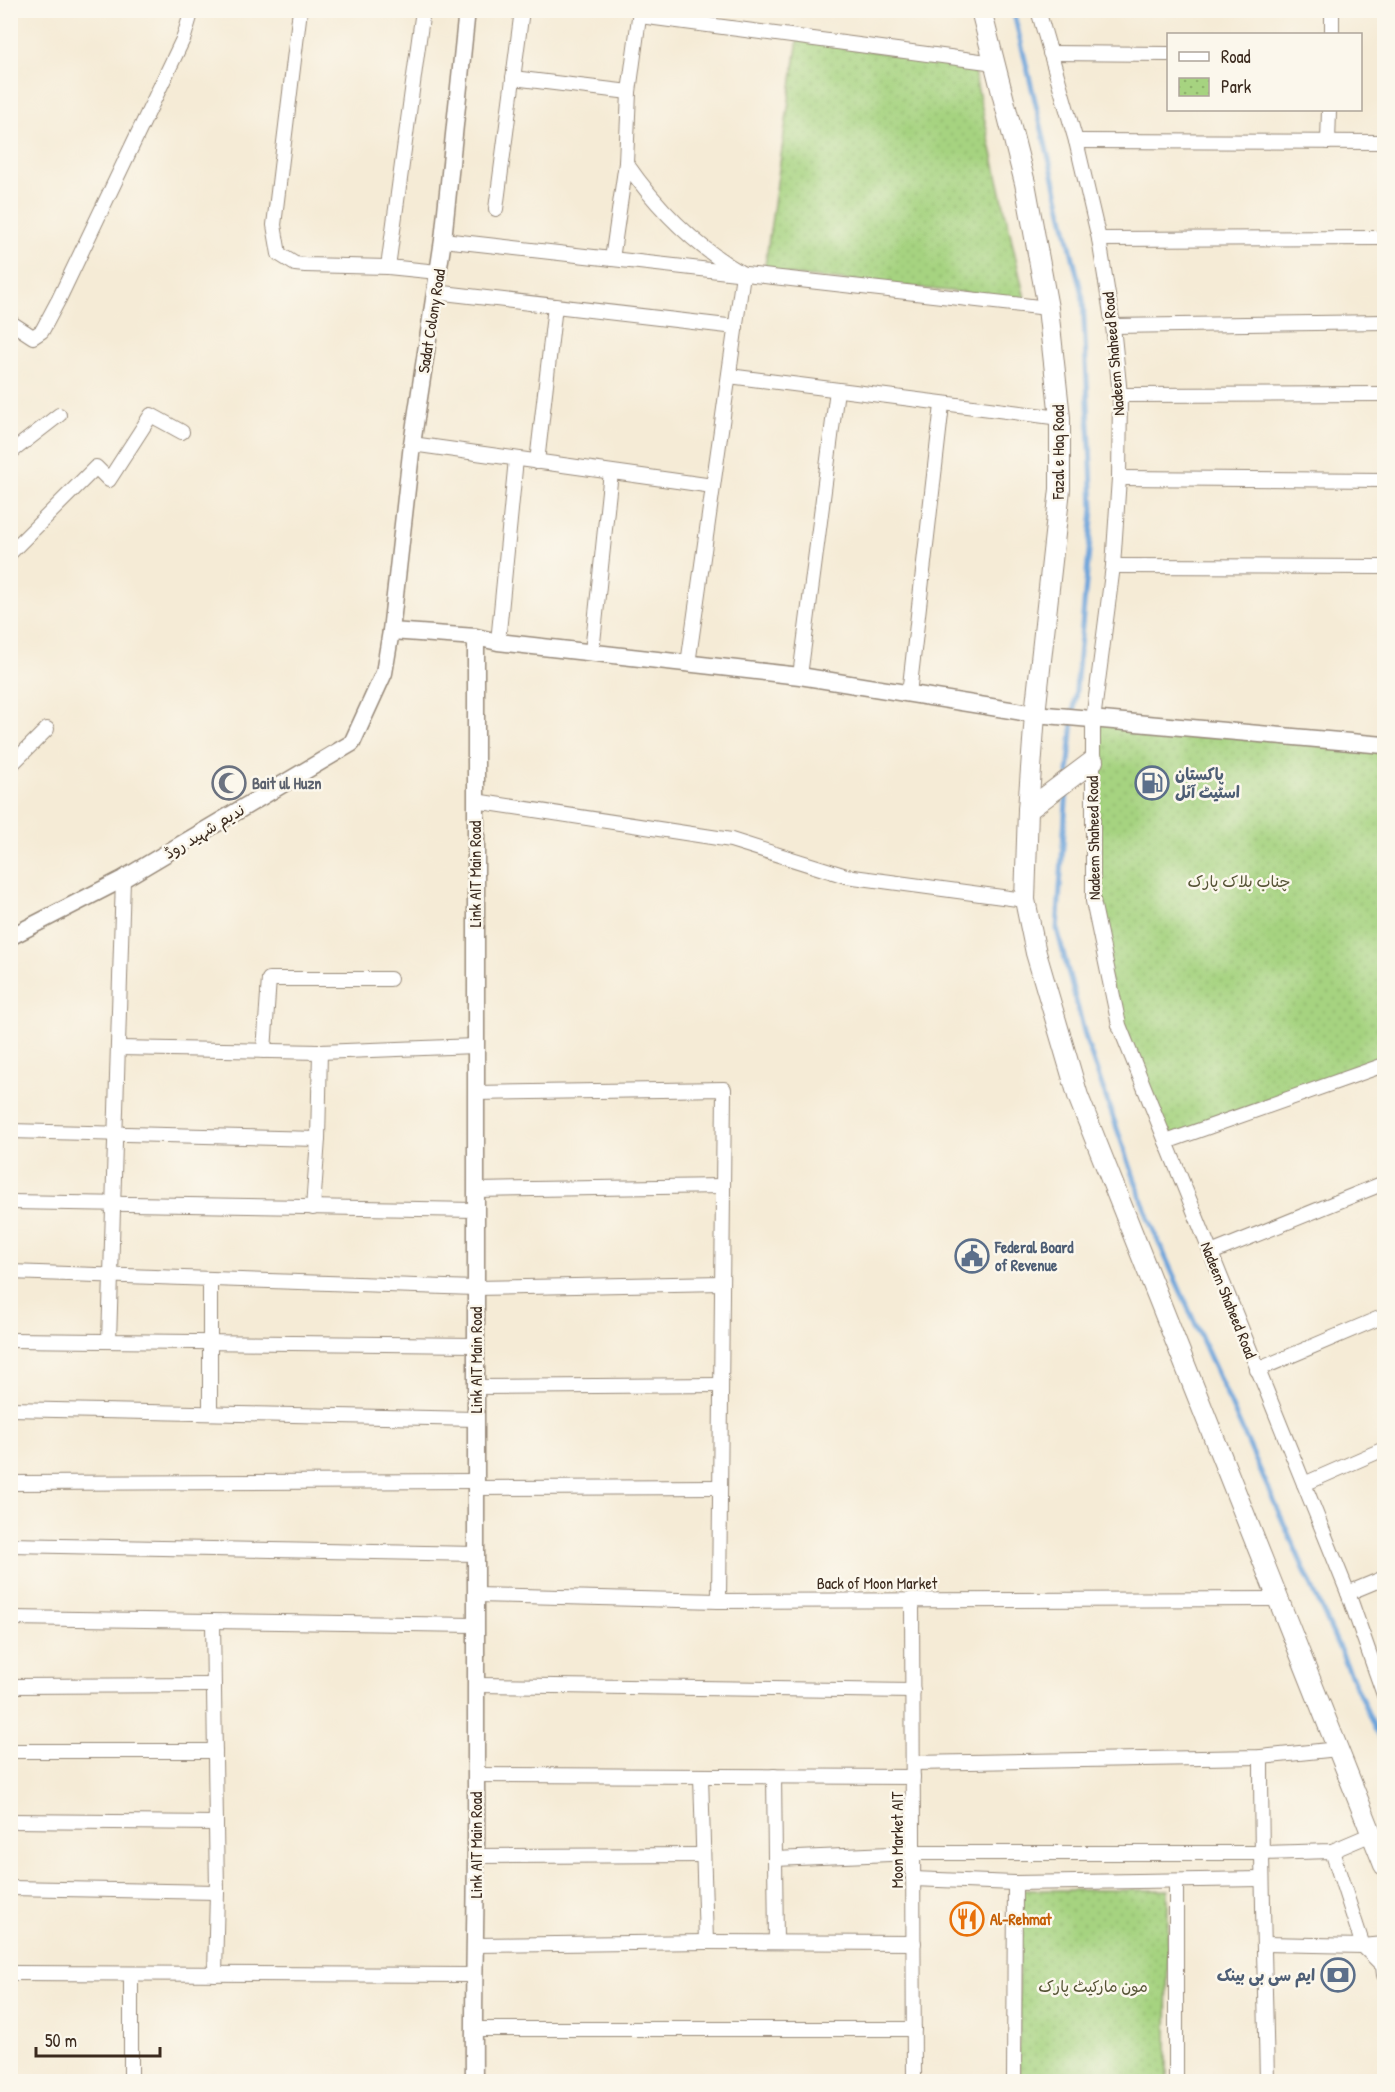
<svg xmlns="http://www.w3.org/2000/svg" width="1395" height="2092" viewBox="0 0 1395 2092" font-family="'Patrick Hand','Playpen Sans Arabic',sans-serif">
<defs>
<pattern id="park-dots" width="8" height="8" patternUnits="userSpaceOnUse" patternTransform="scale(1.5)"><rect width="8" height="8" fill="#a6d380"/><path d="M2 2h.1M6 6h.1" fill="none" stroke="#90b56e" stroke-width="1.8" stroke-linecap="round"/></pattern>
</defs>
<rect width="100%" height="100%" fill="#fbf7ec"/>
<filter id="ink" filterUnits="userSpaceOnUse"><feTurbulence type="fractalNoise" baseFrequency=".0167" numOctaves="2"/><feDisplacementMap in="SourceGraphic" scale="12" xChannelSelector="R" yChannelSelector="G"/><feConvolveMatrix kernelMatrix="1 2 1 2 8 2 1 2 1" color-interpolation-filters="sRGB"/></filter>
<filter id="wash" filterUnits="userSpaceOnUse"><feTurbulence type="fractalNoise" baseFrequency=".008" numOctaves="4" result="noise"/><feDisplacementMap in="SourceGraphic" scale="24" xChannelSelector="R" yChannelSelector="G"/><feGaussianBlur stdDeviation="1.35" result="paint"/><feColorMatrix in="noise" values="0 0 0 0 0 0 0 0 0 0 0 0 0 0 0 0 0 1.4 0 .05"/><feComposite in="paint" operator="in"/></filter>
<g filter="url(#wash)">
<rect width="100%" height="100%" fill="#f5ebd6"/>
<g fill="url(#park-dots)" stroke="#707e4f" stroke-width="1.5">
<polygon points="798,39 973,68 1025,299 764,272"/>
<polygon points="1093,720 1384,745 1384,1065 1166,1142 1119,1025 1093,901"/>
<polygon points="1019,1890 1168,1890 1167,2081 1019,2082"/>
</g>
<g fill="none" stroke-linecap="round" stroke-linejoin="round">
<g stroke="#6ba3da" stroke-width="5">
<polyline points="1013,10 1083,299 1093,509 1068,773"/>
<polyline points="1067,788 1057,929 1087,1043 1149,1220 1384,1749"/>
</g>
</g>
</g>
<g filter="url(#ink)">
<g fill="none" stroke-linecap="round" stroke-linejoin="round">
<defs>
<g id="minor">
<polyline points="300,10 274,225 279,254 295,264 305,265 388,267 438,272"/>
<polyline points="1038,10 1076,141 1099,239 1113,326 1120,395 1119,478 1113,566 1093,720 1093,901 1119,1025 1348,1593 1384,1695"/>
<polyline points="640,16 995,63"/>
<polyline points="1332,34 1332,10"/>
<polyline points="1050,53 1168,54"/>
<polyline points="513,78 629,92"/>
<polyline points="1076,141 1384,142"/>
<polyline points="1328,142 1329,110"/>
<path d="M626,163C657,208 696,247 743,274L688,664"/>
<polyline points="496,209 522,10"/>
<polyline points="1099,239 1384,238"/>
<polyline points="443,240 1048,308"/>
<polyline points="612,259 626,163 629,92 640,10"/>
<polyline points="388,267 423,10"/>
<polyline points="435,292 736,327"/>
<polyline points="10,322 33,337 42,331 59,299 184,37 192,10"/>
<polyline points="1113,326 1384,322"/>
<polyline points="729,376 1060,418"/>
<polyline points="1120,395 1384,394"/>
<polyline points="412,444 713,486"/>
<polyline points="10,453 59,415"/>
<polyline points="537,462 555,306"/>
<polyline points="1119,478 1384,480"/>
<polyline points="10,553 96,467 109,480 151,415 182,432"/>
<polyline points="1113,566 1384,567"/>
<polyline points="498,642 516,459"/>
<polyline points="592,652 611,472"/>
<polyline points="800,676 837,390"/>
<polyline points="909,694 942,405"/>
<polyline points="10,766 47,729"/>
<polyline points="475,801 731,840 846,876 1025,900"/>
<polyline points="118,1048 320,1052 475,1046"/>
<polyline points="264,1051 269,979 390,979"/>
<polyline points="475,1093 724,1089 719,1601"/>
<polyline points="10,1131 318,1139"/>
<polyline points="1166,1142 1384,1065"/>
<polyline points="476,1190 723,1186"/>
<polyline points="10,1202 476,1210"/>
<polyline points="313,1208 318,1139 320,1052"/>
<polyline points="1211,1253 1384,1183"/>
<polyline points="10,1272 475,1288 722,1283"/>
<polyline points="210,1279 210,1413"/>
<polyline points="10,1340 476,1345"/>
<polyline points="109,1341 123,879"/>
<polyline points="1257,1370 1384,1316"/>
<polyline points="476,1387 721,1385"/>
<polyline points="10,1409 476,1419"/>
<polyline points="10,1483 476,1481"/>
<polyline points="1304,1484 1384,1449"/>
<polyline points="476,1488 720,1487"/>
<polyline points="10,1545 476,1554"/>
<polyline points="1348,1593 1384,1578"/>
<polyline points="476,1595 719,1601 1278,1599"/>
<polyline points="912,1599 914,2082"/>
<polyline points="10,1618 474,1625"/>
<polyline points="213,1622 217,1892 215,1974"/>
<polyline points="476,1685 913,1691"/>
<polyline points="10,1686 214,1685"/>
<polyline points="10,1751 215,1751"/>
<path d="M1261,1757C1261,1865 1265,1973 1267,2082"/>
<polyline points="913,1763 1261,1757 1338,1749"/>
<polyline points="476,1775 913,1777"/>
<polyline points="701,1776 706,1942"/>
<polyline points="774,1776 776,1942"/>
<polyline points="10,1821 216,1823"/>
<polyline points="1332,1851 1363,1946 1383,1966 1384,1975"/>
<polyline points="477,1856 703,1855"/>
<polyline points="775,1859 913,1853 1261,1853 1332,1851 1372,1834"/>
<polyline points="913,1879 1015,1883 1261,1879"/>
<polyline points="1176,1882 1176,2082"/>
<polyline points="10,1888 217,1892"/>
<polyline points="1265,1944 1363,1946 1384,1944"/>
<polyline points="474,1945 706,1942 914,1943"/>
<polyline points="10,1973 473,1975"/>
<polyline points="131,1974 131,2082"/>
<polyline points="474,2029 914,2029"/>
<polyline points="1014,2082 1015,1883"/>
</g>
<g id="tertiary">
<polyline points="391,631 476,637 498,642 800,676 1035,714 1384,745"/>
<polyline points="10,937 123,879 352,743 384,673 391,631 412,444 443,240 467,10"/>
<path d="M474,2082C473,1982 477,1883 476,1784C475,1402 475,1020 476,637"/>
</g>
<g id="secondary">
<polyline points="981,10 1025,183 1048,308 1060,418 1060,489 1035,714 1028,810 1025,900 1036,953 1078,1096 1384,1865"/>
<polyline points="1028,810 1093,761"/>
</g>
</defs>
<use href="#minor" stroke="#988a7a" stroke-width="16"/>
<use href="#tertiary" stroke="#988a7a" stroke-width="19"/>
<use href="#secondary" stroke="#988a7a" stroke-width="22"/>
<use href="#minor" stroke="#fff" stroke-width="14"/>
<use href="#tertiary" stroke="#fff" stroke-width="16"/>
<use href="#secondary" stroke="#fff" stroke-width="20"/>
</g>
</g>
<defs>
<symbol id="mosque-ring" viewBox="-11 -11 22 22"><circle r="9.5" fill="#fbf7ec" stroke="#6b7280" stroke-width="1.5"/><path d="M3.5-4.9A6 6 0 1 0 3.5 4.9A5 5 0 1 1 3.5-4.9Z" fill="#6b7280"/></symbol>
<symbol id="fuel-ring" viewBox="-11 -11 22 22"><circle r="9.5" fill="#fbf7ec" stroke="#5c6f8a" stroke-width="1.5"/><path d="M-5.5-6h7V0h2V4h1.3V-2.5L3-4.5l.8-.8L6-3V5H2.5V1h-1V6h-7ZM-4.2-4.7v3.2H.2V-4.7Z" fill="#5c6f8a"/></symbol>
<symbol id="civic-ring" viewBox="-11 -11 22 22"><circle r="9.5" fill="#fbf7ec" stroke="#5c6f8a" stroke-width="1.5"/><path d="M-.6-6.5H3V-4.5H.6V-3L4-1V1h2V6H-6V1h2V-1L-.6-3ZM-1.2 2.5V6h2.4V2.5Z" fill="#5c6f8a"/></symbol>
<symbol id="restaurant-ring" viewBox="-11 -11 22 22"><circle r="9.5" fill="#fbf7ec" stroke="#e8710a" stroke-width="1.5"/><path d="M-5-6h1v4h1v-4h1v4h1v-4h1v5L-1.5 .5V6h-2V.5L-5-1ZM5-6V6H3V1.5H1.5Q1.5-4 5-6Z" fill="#e8710a"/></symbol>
<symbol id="bank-ring" viewBox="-11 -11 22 22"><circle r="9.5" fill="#fbf7ec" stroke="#5c6f8a" stroke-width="1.5"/><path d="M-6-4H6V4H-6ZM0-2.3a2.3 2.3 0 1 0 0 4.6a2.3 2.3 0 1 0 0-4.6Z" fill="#5c6f8a"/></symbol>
</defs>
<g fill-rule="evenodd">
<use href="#mosque-ring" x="210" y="764" width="38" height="38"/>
<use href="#fuel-ring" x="1133" y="764" width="38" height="38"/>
<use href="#civic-ring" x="953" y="1237" width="38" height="38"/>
<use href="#restaurant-ring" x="948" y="1900" width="38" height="38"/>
<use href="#bank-ring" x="1319" y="1956" width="38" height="38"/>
</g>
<g text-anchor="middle" stroke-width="5" stroke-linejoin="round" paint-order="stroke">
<g font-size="16" fill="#3b2a1e" stroke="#fbf7ec">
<text transform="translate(431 321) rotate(-81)" y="6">Sadat Colony Road</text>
<text transform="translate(1113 354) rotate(-95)" y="6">Nadeem Shaheed Road</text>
<text transform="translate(1058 452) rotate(-90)" y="6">Fazal e Haq Road</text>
<text transform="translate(204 831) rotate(-31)" y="6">ندیم شہید روڈ</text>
<text transform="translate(1093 838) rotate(-91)" y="6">Nadeem Shaheed Road</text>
<text transform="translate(475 874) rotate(-90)" y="6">Link AIT Main Road</text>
<text transform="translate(1229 1300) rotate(68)" y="6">Nadeem Shaheed Road</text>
<text transform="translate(476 1360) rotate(-90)" y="6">Link AIT Main Road</text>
<text x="877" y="1589">Back of Moon Market</text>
<text transform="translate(897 1840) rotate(-90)" y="6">Moon Market AIT</text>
<text transform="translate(476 1845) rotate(-90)" y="6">Link AIT Main Road</text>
</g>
<g font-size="16" font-weight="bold" fill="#4e5e75" stroke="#fbf7ec" text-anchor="start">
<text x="1175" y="780">پاکستان<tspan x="1175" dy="18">اسٹیٹ آئل</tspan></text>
<text x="995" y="1253">Federal Board<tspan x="995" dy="18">of Revenue</tspan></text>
<text x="1315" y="1981" text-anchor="end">ایم سی بی بینک</text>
</g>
<g font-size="16" font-weight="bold" fill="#5b616d" stroke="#fbf7ec" text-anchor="start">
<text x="252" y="789">Bait ul Huzn</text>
</g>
<g font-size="16" fill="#565436" stroke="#fbf7ec">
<text x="1239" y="887">چناب بلاک پارک</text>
<text x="1093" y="1992">مون مارکیٹ پارک</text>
</g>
<g font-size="16" font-weight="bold" fill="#c56008" stroke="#fbf7ec" text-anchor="start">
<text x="990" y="1925">Al-Rehmat</text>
</g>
</g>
<rect width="1395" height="2092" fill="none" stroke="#fbf7ec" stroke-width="36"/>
<rect x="1167" y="33" width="195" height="78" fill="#fbf7ec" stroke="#aea59a" stroke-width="1.5"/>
<rect x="1179" y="52" width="30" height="9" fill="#ffffff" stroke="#aea59a" stroke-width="1.5"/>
<text x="1221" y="63" font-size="18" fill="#3b2a1e">Road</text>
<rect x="1179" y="78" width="30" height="18" fill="url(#park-dots)" stroke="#aea59a" stroke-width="1.5"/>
<text x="1221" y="93" font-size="18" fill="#3b2a1e">Park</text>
<path d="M36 2047v9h124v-9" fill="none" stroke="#3b2a1e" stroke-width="3"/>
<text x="45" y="2047" font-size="18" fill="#3b2a1e" stroke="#fbf7ec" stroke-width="4.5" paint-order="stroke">50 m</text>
</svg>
